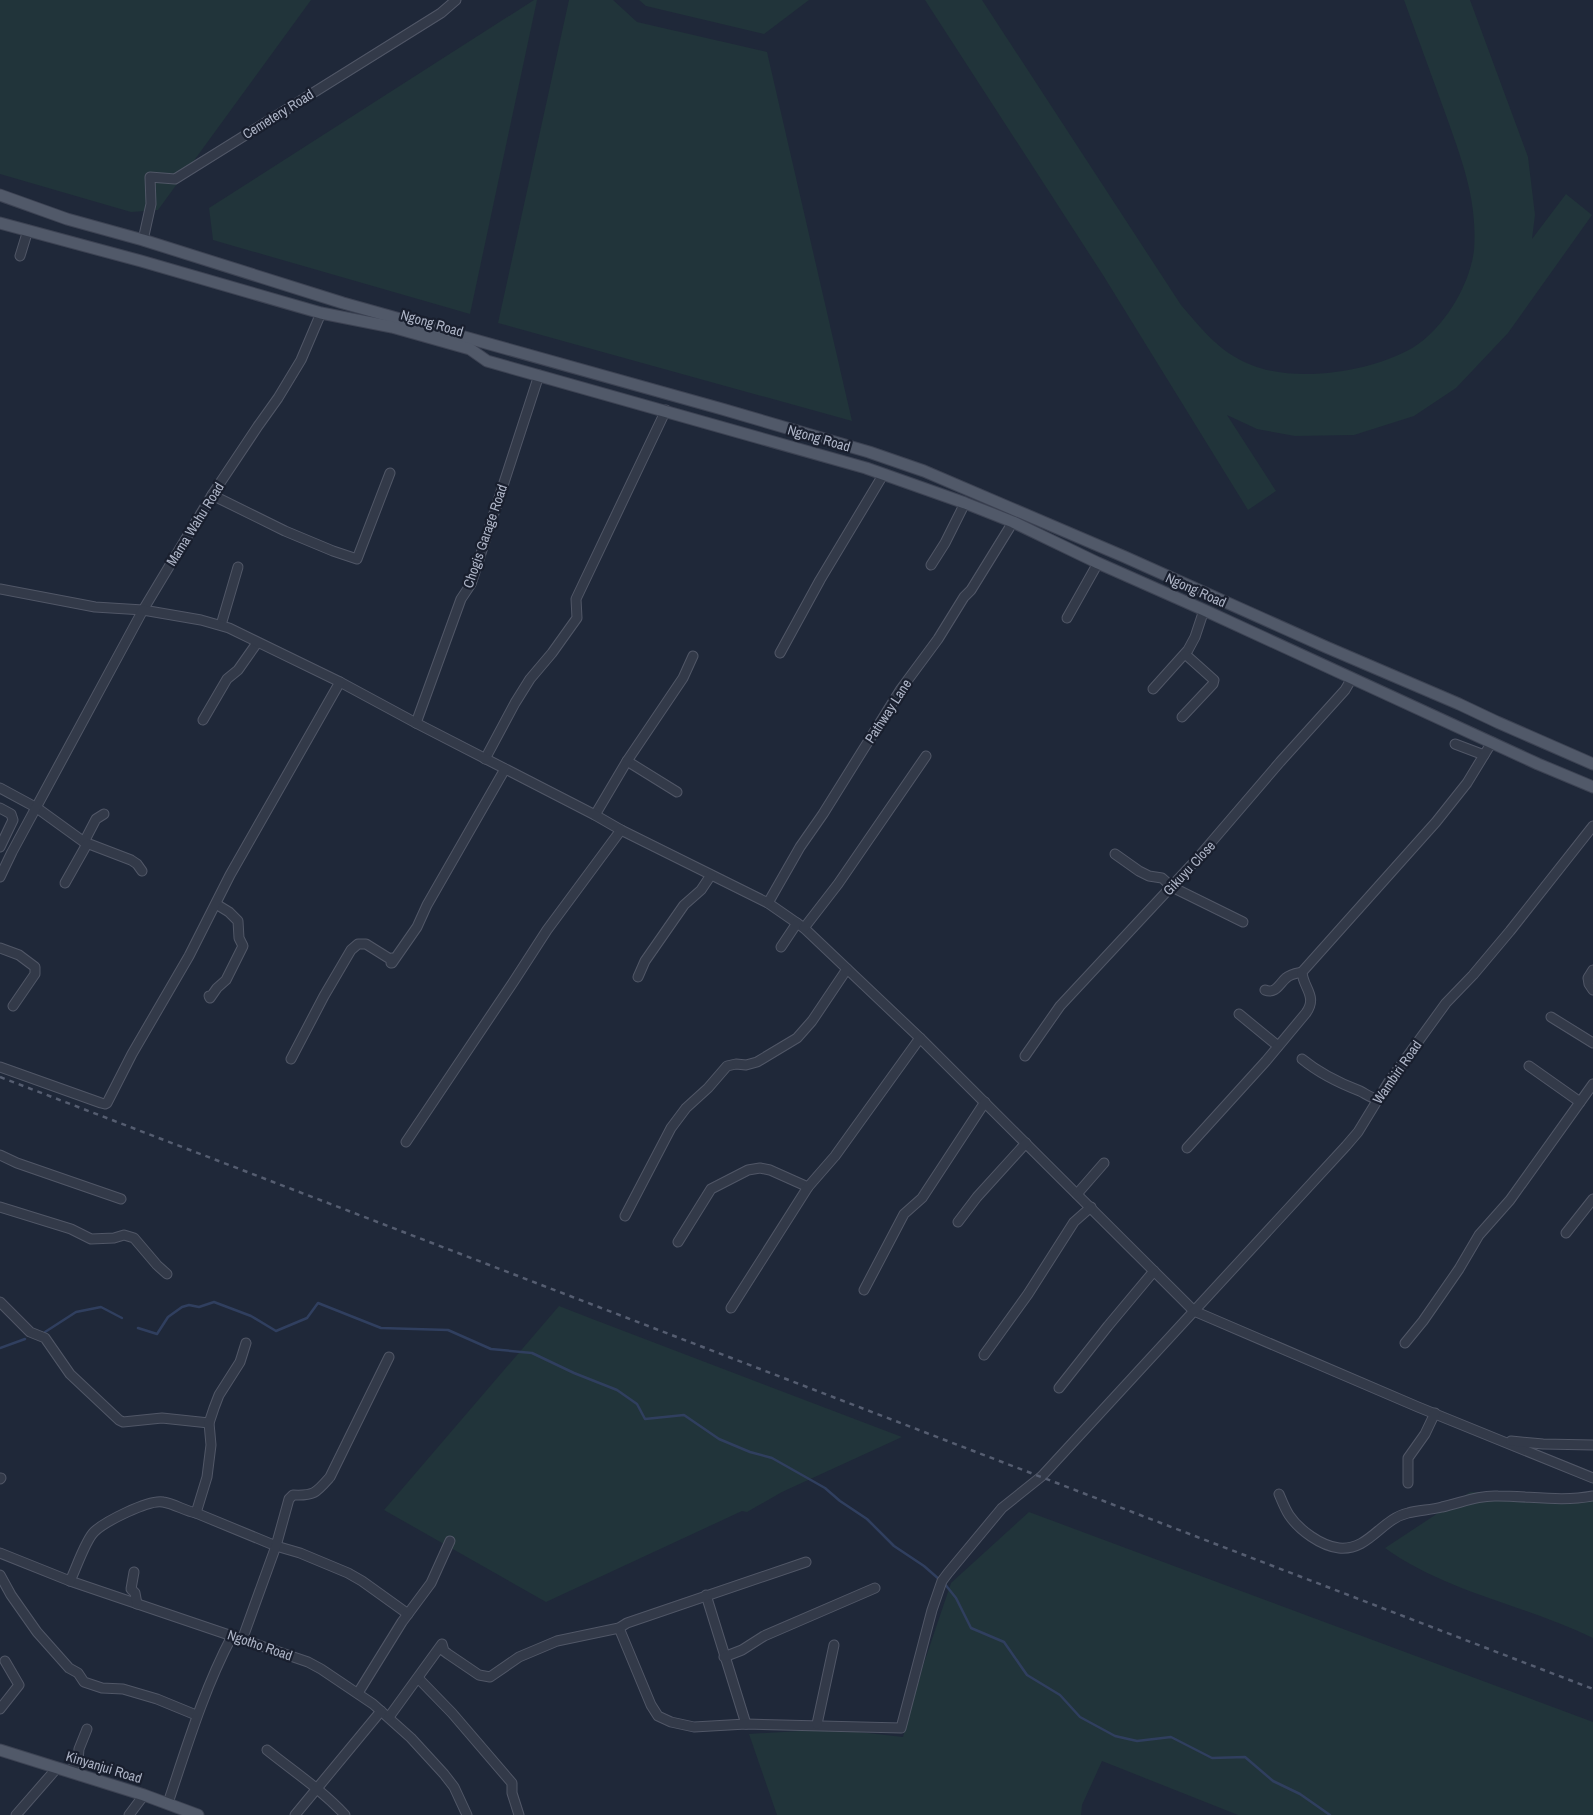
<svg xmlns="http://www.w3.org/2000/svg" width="1593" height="1815" viewBox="0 0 1593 1815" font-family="'Archivo Narrow',sans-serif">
<rect width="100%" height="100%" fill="#1f2839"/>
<g fill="#21343a">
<polygon points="0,0 311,0 158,210 131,212 0,174"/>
<polygon points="534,0 537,0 470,314 213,240 209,208"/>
<polygon points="569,0 613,0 637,22 767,52 852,421 498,323"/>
<polygon points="639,0 809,0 764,34 646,6"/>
<path d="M925,0H982L1181,305C1202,329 1218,351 1249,364C1295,384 1372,372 1414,347C1444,328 1470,285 1474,250C1478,198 1460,155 1443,107C1430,71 1417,36 1404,0H1470L1528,157L1535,215L1532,239L1566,194L1592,215L1508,333L1456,388L1414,416L1354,435L1295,436L1257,429L1227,415L1276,491L1248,510L1103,275Z"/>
<polygon points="559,1306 595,1320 902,1437 782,1492 747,1512 742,1511 546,1602 384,1510"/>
<path d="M1470,1492L1584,1497L1593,1501V1638C1525,1605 1446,1592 1385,1548Z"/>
<polygon points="1029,1512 1593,1722 1593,1815 1238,1815 1102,1761 1082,1805 1081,1815 777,1815 749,1734 832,1729 903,1737 923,1666 951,1583"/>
</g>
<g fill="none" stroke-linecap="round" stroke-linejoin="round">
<g stroke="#303f5f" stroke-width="2.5">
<polyline points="138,1328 157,1334 168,1317 182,1307 189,1305 199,1307 214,1302 251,1316 276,1331 307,1318 318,1303 381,1328 448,1330 491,1349 532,1353 574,1373 617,1390 637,1404 645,1419 684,1415 719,1439 750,1452 772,1458 825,1488 840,1501 867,1519 894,1546 924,1566 940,1580"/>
<polyline points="45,1332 76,1312 101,1307 122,1318"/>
<polyline points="0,1348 25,1339"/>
<polyline points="944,1583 956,1598 971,1628 1004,1642 1027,1675 1060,1695 1080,1717 1115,1736 1137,1741 1171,1737 1212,1758 1245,1757 1273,1781 1300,1794 1330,1815"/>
</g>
<defs>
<g id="minor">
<polyline points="143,240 151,204 150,177 175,179 441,13 456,0"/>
<polyline points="20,256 28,230"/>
<polyline points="212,495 285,531 333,551 357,559 390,473"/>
<polyline points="931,565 945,543 965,503"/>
<polyline points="0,589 95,607 143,610 212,495 258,426 278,398 301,360 321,313"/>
<polyline points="1067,618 1098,563"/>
<polyline points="221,625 238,567"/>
<polyline points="780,653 820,580 883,475"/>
<polyline points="1153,689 1188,650 1195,637 1204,610"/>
<polyline points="1182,717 1213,684 1214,680 1185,654"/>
<polyline points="203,720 227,679 238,670 257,643"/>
<polyline points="416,723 461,599 471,584 539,375"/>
<polyline points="1455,744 1484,755"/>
<polyline points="485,759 515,703 530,679 552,653 577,618 576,599 666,410"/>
<polyline points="627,761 677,792"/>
<polyline points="0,788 37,808 84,842 131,860 137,864 142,871"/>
<polyline points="0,808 11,814 13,820 0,847"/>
<polyline points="595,815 627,761 683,678 693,656"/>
<polyline points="84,842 96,819 104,814"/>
<polyline points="1115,854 1139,871 1149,876 1162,878 1172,887 1243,922"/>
<polyline points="0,877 12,852 143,610 201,620 229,628 340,682 416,723 595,815 621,830 768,903 804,928 920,1038 1194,1311 1418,1407 1593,1478"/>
<polyline points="65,883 87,844"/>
<polyline points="768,903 800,847 823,814 901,689 938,639 964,597 971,590 1013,522"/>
<polyline points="804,928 838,884 926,756"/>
<polyline points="781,947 797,923"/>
<polyline points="0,948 19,955 35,967 35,974 13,1006"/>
<polyline points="1593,970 1588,978 1589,984 1593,990"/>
<polyline points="638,977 645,961 684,905 701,890 711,875"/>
<path d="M1265,990C1276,994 1279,984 1286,978C1290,974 1297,973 1302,972"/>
<polyline points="209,996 210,998 217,988 226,980 243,946 239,938 238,921 229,912 216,904"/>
<polyline points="1239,1014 1278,1046"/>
<polyline points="1551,1017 1593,1043"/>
<polyline points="1025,1056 1060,1006 1196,860 1280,762 1345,690 1352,678"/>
<polyline points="291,1059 324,996 351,950 358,944 366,944 390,959 392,958 391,963 392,963 417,927 427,905 505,769"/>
<path d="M1302,1059C1319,1073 1339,1083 1360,1091C1366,1094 1371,1098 1377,1099"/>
<polyline points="1529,1066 1580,1102"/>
<polyline points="0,1067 101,1103 105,1104 107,1103 132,1054 189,956 230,875 340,682"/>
<polyline points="406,1142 514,981 547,930 621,830"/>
<path d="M1187,1148L1266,1061L1306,1013C1318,996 1303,988 1302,972L1436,822L1467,783L1492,742"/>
<polyline points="0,1155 17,1163 121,1199"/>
<polyline points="1077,1194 1104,1163"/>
<polyline points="0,1207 71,1229 91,1239 114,1238 124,1235 134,1238 157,1265 167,1274"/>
<polyline points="625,1216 671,1128 686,1108 708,1088 727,1066 736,1064 746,1065 757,1062 797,1038 812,1021 847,969"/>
<polyline points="958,1222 977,1197 1026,1143"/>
<polyline points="1566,1233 1593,1199"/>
<polyline points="678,1242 711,1189 748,1170 760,1168 770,1170 808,1187"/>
<polyline points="864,1290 904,1214 922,1198 985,1102"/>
<polyline points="0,1302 30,1332 45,1338 70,1374 119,1420 123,1422 162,1418 209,1423"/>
<polyline points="731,1308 808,1187 835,1156 920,1038"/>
<polyline points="1405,1343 1423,1321 1459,1269 1479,1235 1510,1200 1593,1084"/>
<polyline points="984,1355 1028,1294 1074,1222 1091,1207"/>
<polyline points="1059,1388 1108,1326 1154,1271"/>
<polyline points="1511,1441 1543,1444 1593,1445"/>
<polyline points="0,1479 1,1478"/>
<polyline points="1408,1483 1408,1458 1425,1434 1435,1413"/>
<path d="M1279,1494C1282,1501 1285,1509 1289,1515C1299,1530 1321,1546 1339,1548C1369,1551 1381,1519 1408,1513C1419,1510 1431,1510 1442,1507C1461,1503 1478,1495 1498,1496C1529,1496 1562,1502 1593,1496"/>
<polyline points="196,1513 207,1477 211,1445 209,1423 214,1408 219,1395 240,1362 246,1343"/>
<polyline points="0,1553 70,1581 232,1636 308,1662 321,1669 373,1704 411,1738 444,1774 454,1787 467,1815"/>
<polyline points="134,1572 131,1589 135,1593 137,1604"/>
<polyline points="0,1575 11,1595 37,1632 69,1668 78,1673 84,1682 102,1688 123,1689 157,1699 196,1715"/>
<path d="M70,1581C76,1569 85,1541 94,1532C104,1522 149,1499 163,1502C175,1504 185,1511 196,1513L276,1546L300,1553L348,1573L362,1581L408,1614"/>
<polyline points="706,1595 746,1724"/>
<polyline points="619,1628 651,1705 658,1716 671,1722 694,1727 746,1724 901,1728 932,1610 942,1581 948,1573 1002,1508 1042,1476 1346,1146 1358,1132 1388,1083 1446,1003 1473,975 1510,931 1593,826"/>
<path d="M242,1640L276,1546L289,1499L293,1495C314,1496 316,1493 330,1477L389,1357"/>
<polyline points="724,1657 742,1650 764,1636 875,1588"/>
<polyline points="418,1678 452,1713 512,1783 512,1793 519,1815"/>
<polyline points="358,1693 402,1622 431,1583 450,1541"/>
<polyline points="0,1709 19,1685 5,1661"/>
<polyline points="389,1717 442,1644 444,1651 448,1654 479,1675 490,1677 519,1657 557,1641 619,1628 627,1623 806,1562"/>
<polyline points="817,1724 834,1645"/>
<path d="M267,1750C293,1771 322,1790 345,1815"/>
<polyline points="70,1772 78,1760 79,1749 87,1729"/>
<path d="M168,1803C187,1746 204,1689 232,1636"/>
<polyline points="16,1815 57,1768"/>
<polyline points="129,1815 144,1795"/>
<polyline points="295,1815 381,1711"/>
</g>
<g id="major">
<polyline points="0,195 67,219 143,240 343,303 722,409 869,452 924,471 1125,557 1326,647 1459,704 1497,722 1593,764"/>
<polyline points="0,223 141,261 321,313 392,327 470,349 487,361 866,468 965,503 1013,522 1098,563 1204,610 1538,764 1593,787"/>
<polyline points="0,1750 144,1795 198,1815"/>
</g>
</defs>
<use href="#minor" stroke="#515767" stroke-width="11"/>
<use href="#major" stroke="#3d4353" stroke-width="13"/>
<use href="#minor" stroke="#333a49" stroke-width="9"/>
<use href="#major" stroke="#515969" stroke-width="11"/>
<polyline stroke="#555d70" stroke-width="2.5" stroke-dasharray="5 5" stroke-linecap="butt" points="0,1077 1593,1689"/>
</g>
<g text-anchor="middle" stroke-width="4.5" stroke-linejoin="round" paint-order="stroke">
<g font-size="14" fill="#adb4c6" stroke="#191f2e">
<text transform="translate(278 114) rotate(-32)" y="5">Cemetery Road</text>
<text transform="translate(432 323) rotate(16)" y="5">Ngong Road</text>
<text transform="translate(819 438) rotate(16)" y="5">Ngong Road</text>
<text transform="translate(195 524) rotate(-58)" y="5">Mama Wahu Road</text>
<text transform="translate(485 536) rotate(-71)" y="5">Chogis Garage Road</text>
<text transform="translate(1196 590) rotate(24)" y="5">Ngong Road</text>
<text transform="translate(888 711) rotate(-57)" y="5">Pathway Lane</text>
<text transform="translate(1189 868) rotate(-47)" y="5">Gikuyu Close</text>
<text transform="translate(1397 1072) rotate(-55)" y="5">Wambiri Road</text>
<text transform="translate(260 1645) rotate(19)" y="5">Ngotho Road</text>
<text transform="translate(104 1767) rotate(17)" y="5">Kinyanjui Road</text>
</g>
</g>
</svg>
